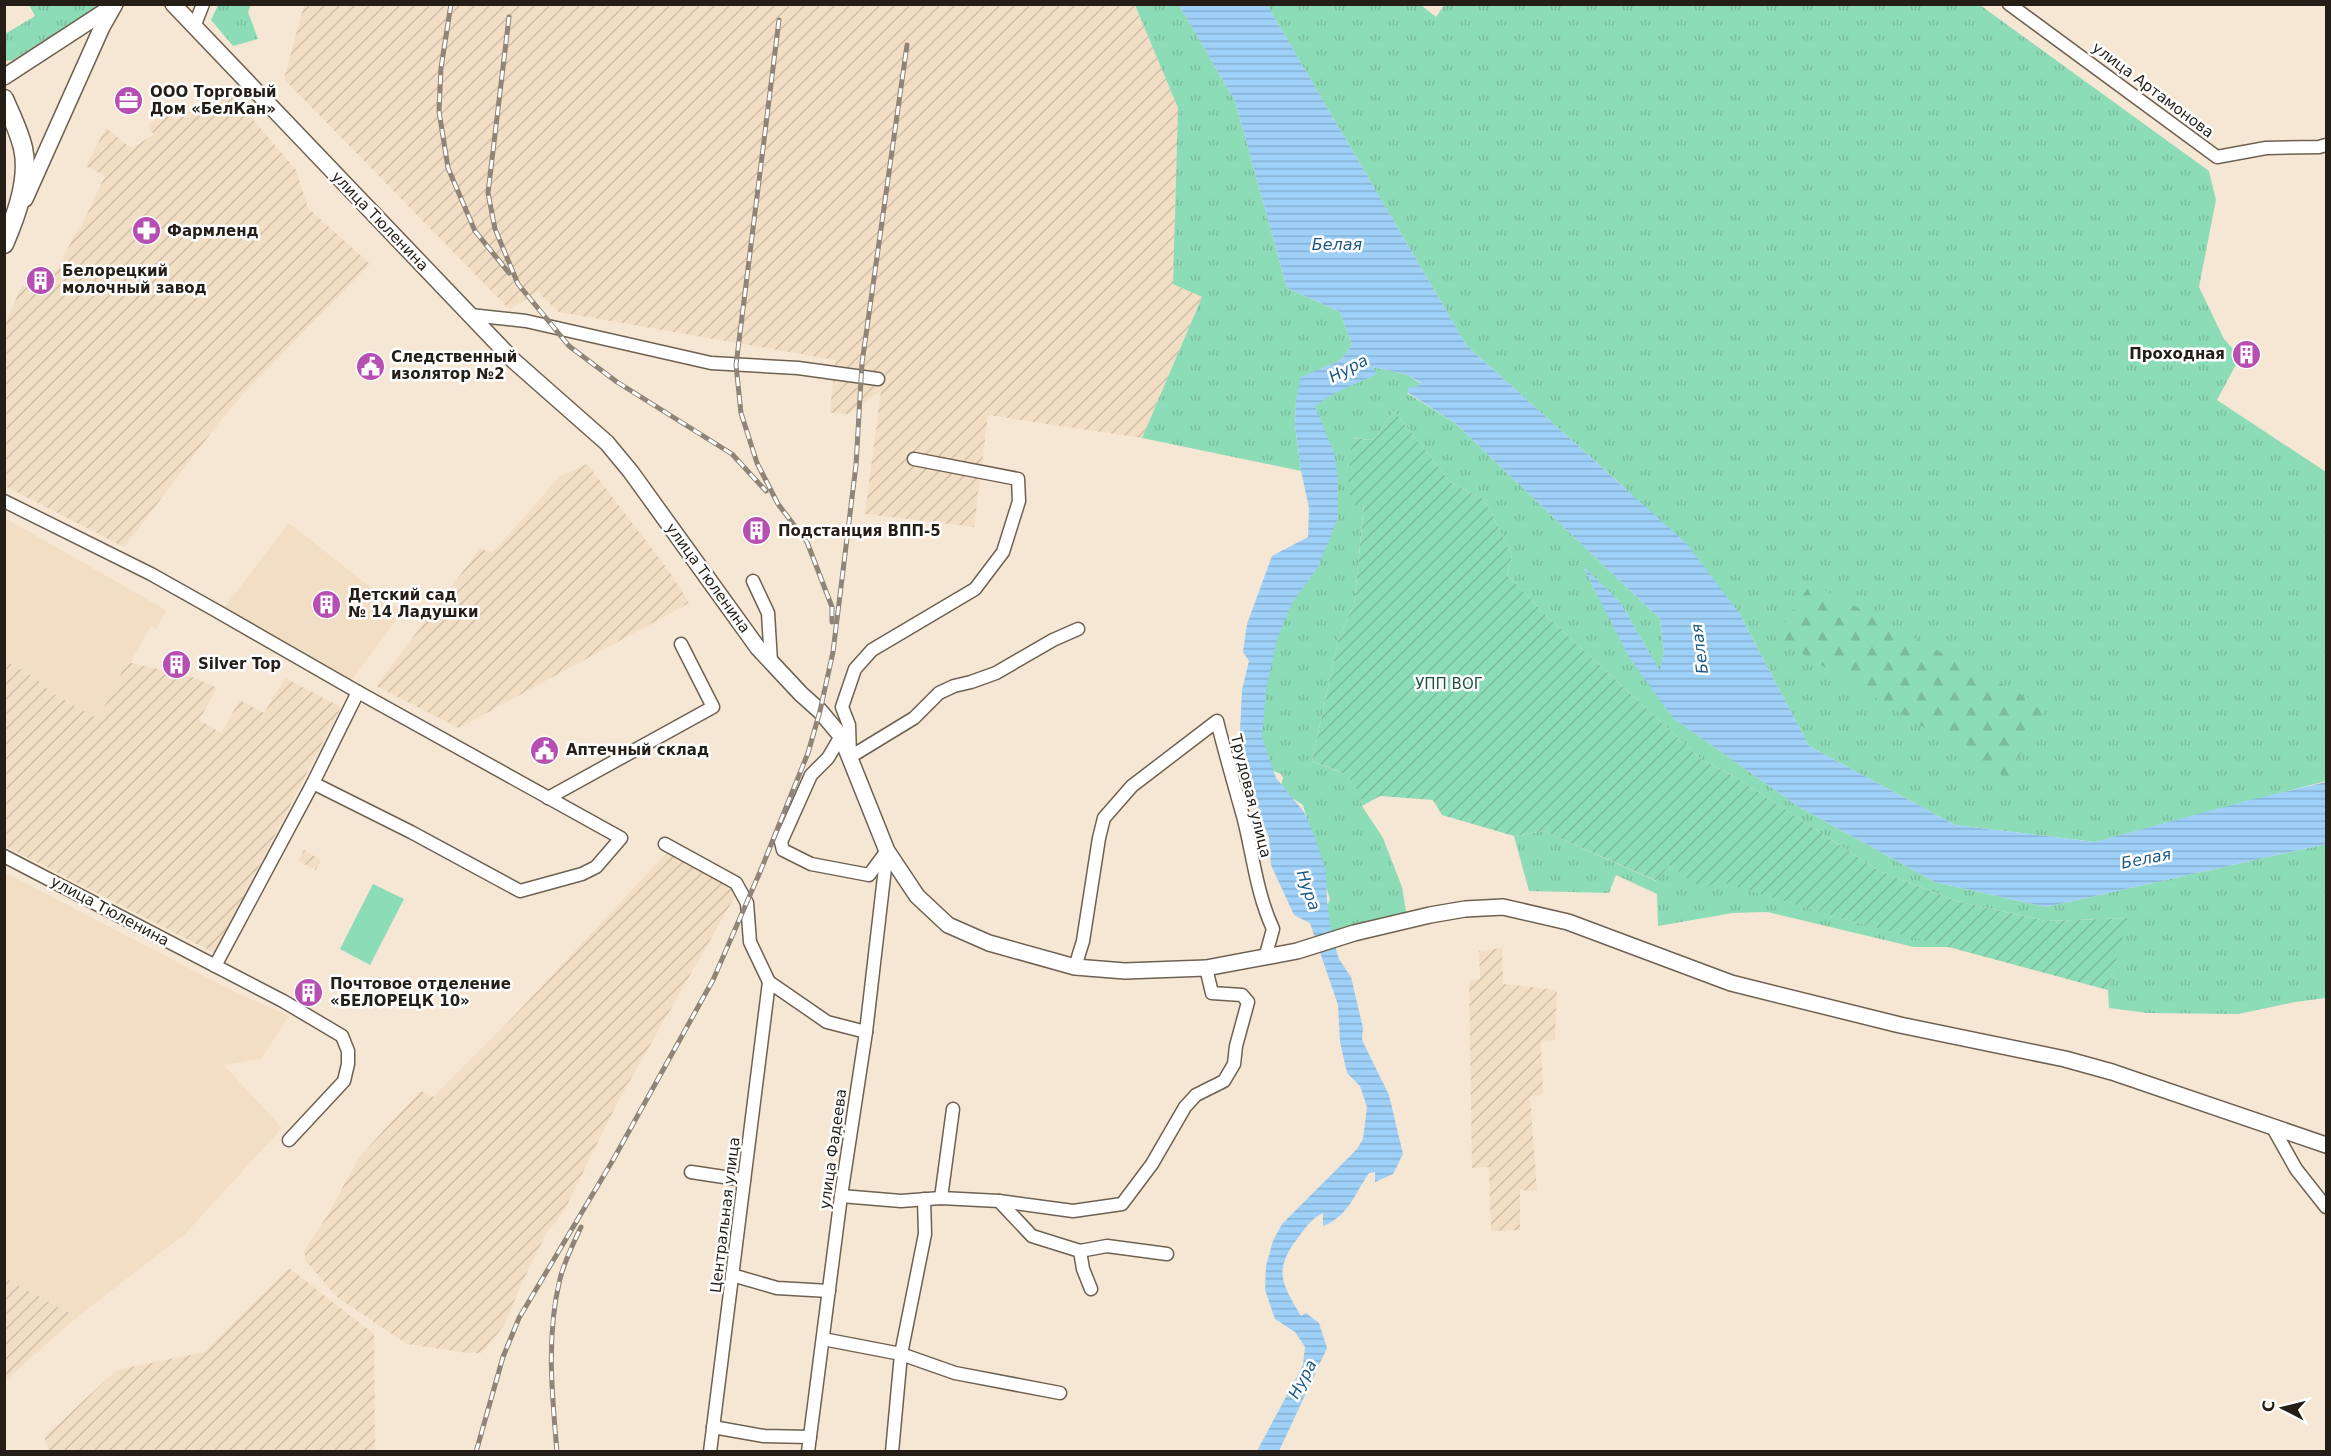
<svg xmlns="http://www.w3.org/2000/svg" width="2331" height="1456" viewBox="0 0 2331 1456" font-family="'DejaVu Sans',sans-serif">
<defs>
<pattern id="industrial-furrows" width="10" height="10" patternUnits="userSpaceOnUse" patternTransform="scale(1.5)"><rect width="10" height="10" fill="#f2dec4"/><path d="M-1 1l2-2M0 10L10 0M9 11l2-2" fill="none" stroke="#cfbea8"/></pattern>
<pattern id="grass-tufts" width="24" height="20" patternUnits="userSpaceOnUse" patternTransform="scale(1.5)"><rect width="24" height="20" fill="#8ddcb8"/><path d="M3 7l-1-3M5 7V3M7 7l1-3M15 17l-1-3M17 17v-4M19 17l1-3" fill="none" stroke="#7abc9d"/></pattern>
<pattern id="forest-firs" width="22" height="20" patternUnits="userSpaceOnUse" patternTransform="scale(1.5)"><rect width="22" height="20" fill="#8ddcb8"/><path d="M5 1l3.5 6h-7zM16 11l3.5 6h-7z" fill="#7abc9d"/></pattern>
<pattern id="garden-furrows" width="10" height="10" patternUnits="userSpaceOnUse" patternTransform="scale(1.5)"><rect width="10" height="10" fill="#8ddcb8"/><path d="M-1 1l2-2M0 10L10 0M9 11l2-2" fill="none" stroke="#7abc9d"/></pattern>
<pattern id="water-rules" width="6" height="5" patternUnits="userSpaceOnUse" patternTransform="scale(1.5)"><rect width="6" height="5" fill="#9ed0f8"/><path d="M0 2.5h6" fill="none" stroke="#88b2d4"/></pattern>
</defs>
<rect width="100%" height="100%" fill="#f6e7d4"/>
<g fill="#f2dec4">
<polygon points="5,518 166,610 157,629 151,626 98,719 49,691 36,678 5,660"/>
<polygon points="289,523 402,612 352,680 223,609"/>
<polygon points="4,872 233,991 289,1016 261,1059 224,1065 282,1128 185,1234 77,1317 5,1278"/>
</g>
<g fill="url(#industrial-furrows)">
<polygon points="304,5 1135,5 1178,108 1173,284 1202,297 1142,438 988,415 974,527 865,514 881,391 848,414 830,413 835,360 559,312 537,291 510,310 284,79"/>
<polygon points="226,88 296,170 308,208 370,264 244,393 214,429 124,547 5,486 5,324 22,285 26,287 38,263 56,272 78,228 80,229 105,176 86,166 106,128 131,148 154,135 148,125 168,111 175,121"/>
<polygon points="587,464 669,571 689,603 459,728 376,686 480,549 493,552 560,476"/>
<polygon points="4,660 36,678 49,691 98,719 127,662 190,676 217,688 199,720 221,733 240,700 264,713 285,678 341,707 214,953 5,846"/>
<polygon points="304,850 321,860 316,870 298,861"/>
<polygon points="669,850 738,891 616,1105 564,1211 546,1234 522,1283 504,1325 482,1353 468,1353 407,1344 337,1297 306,1261 304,1251 329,1213 358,1159 391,1122 421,1091 434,1097 502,1029"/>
<polygon points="1502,948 1503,984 1557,990 1555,1040 1541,1041 1543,1095 1530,1096 1537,1191 1520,1190 1520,1230 1491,1231 1489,1167 1472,1168 1469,980 1480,979 1479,951"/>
<polygon points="289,1268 374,1334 375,1451 49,1451 44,1437 117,1370 204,1352"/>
<polygon points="5,1278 77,1317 5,1381"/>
</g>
<g fill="url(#grass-tufts)">
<polygon points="1445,4 1980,5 2209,171 2216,200 2199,287 2224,339 2240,357 2217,400 2326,472 2326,781 2095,842 1955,825 1809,746 1739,613 1624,487 1467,346 1267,5 1421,5 1436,17"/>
<polygon points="29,5 100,5 13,60 5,61 5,34 35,16"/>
<polygon points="218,5 251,5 248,12 258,39 233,46 211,20"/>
<polygon points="1135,5 1179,5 1235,101 1287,288 1340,312 1352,345 1341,360 1320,369 1296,400 1295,426 1301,471 1142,438 1202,297 1173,284 1178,108"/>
<polygon points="1373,367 1408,375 1421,384 1407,393 1455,423 1660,619 1664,652 1660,672 1620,602 1583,567 1604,607 1673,718 1799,807 1935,882 2046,907 2326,844 2326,998 2295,1002 2238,1014 2147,1013 2109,1008 2108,990 2127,918 2046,921 1956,901 1879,871 1737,778 1702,760 1550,619 1507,575 1512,555 1485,500 1451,483 1394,411 1373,440 1352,438 1364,504 1354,605 1339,637 1312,761 1349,776 1360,790 1362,806 1383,838 1402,887 1407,917 1333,939 1324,910 1330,900 1303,805 1280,790 1283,778 1281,774 1271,770 1258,725 1271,622 1324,550 1310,406"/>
<polygon points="1544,831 1656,881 1669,865 1703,888 1718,880 1833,916 1951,947 1914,947 1767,912 1733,913 1658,926 1657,894 1616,875 1609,893 1529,891 1514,836"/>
</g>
<polygon fill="url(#forest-firs)" points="1811,583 2046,708 2007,778 1775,637"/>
<path fill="url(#garden-furrows)" d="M1394,411L1451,483L1485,500L1512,555L1507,575L1550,619L1702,760L1737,778L1879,871L1956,901L2046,921L2128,918L2108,990L1833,916L1718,881L1703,889L1669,865L1657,881L1544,831L1514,836L1442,815L1433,800L1380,796L1362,806C1357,773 1339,772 1312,761L1339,637L1354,605L1364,505H1353L1348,490L1351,438L1373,440Z"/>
<polygon fill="#8ddcb8" points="373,884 404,899 370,965 340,949"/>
<path fill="url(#water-rules)" d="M1179,5H1267L1467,346L1687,544L1739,613L1809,746L1955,825L2095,842L2250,800L2326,782V844L2046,907L1935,882L1799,807L1673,718L1629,657L1582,565L1620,602L1660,671L1664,652L1660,619L1455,423L1407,392L1409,387H1416L1421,383L1408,375L1373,367L1377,374L1335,393L1315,406L1334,453L1338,478V518L1318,567L1292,603L1277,639L1266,690L1262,737L1276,778L1304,812L1313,832L1326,870L1327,901L1331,932L1339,959L1351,977L1363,1028L1362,1040L1389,1095L1403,1154L1393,1174L1375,1182V1172L1369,1173C1355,1193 1348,1217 1323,1226V1213C1311,1219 1305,1228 1297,1239C1273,1271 1282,1284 1301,1316L1306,1313L1319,1323L1327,1348L1279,1451H1257L1303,1365L1305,1347L1295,1332L1275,1319L1265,1290L1266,1266L1273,1241L1282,1224L1357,1149L1363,1139L1367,1107L1360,1086L1347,1073L1340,1042L1338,1005L1310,923L1294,915L1271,865L1269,837L1259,815L1240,731L1242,690L1249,661L1243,652L1247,624L1272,556L1308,537L1309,508L1301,471L1295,426L1296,400L1301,377L1341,360L1352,345L1340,312L1287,288L1235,101Z"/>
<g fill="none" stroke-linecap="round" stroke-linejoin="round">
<defs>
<g id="minor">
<polyline points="2009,4 2217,157 2266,148 2319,147 2326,145"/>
<polyline points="194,27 203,4"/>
<polyline points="470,315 526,321 711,363 798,368 878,379"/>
<polyline points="914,459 1018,479 1019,501 1003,552 975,589 872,650 855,669 842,707 849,725 850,757 914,718 939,693 954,686 971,682 996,673 1053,640 1078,629"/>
<polyline points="4,501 151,574 215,610 358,692 621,838 596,867 582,874 520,891 411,832 313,783"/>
<polyline points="753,581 768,613 771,662"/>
<polyline points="841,736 828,758 811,775 781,842 783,850 811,864 869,875 886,852"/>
<polyline points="548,798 713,707 681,644"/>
<polyline points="665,844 736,883 747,903 750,942 769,982 827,1022 866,1032"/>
<polyline points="4,856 283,1001 342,1036 348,1051 348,1064 344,1081 289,1140"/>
<polyline points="215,966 313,783 358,692"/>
<path d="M1075,967L1083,941L1099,838L1104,818L1132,786L1217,721C1225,753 1234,784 1243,816C1253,854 1256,892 1273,929L1265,958"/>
<polyline points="2273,1128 2296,1169 2326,1207"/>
<polyline points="691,1172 744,1180"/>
<polyline points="841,1196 901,1201 941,1198 999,1201 1032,1236 1080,1251 1083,1269 1091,1289"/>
<polyline points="941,1198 953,1109"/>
<polyline points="999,1201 1073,1211 1122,1204 1152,1164 1185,1107 1196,1095 1224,1081 1234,1064 1236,1046 1248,1002 1242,995 1212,993 1206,968"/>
<polyline points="1080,1251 1107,1246 1167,1254"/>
<polyline points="732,1275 777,1288 829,1291"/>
<polyline points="823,1339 901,1354 955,1373 1060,1393"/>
<polyline points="713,1427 764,1436 810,1437"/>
<polyline points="710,1452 769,982"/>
<polyline points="808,1452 841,1196 866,1032 887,851"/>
<polyline points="892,1452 901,1354 925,1234 924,1199"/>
</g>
<g id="tertiary">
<polyline points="173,4 514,361 607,443 631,472 758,648 801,694 820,711 841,736 887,851 917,896 948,925 989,943 1075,967 1125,971 1206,968 1297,951 1354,933 1430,915 1465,909 1503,907 1568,922 1731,983 1900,1025 2065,1059 2112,1072 2326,1145"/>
<polyline points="4,77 113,6"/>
<polyline points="25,199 102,27 115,4"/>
</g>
<path id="secondary" d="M4,99C11,115 19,131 23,148C30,179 16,216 4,244"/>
</defs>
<use href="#minor" stroke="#6e6151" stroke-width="15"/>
<use href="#tertiary" stroke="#6e6151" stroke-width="18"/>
<use href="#secondary" stroke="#6e6151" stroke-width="21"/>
<use href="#minor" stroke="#fff" stroke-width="12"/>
<use href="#tertiary" stroke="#fff" stroke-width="15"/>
<use href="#secondary" stroke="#fff" stroke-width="18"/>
<defs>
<g id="rail">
<polyline points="451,4 441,68 439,111 448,168 475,231 509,273"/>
<polyline points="509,17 488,193 495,229 518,284 569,346 617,382 732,454 766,491"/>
<polyline points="779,20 736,365 741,413 757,463 778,504 807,542 832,607 832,622"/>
<polyline points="476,1452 503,1357 519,1318 613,1160 713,980 760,872 808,753 820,711 833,652 856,465 862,363 907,45"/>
<path d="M557,1452C552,1394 546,1336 560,1279C564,1262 573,1244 581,1227"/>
</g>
</defs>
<use href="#rail" stroke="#8f8477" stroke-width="5"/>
<use href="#rail" stroke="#fff" stroke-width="3" stroke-dasharray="9" stroke-linecap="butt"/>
</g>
<defs>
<symbol id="office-disc" viewBox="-11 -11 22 22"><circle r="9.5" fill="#b74fb2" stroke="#fff"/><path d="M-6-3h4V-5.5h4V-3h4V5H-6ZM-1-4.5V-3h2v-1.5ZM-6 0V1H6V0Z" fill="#fff"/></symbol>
<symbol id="pharmacy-disc" viewBox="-11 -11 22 22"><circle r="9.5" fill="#b74fb2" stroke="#fff"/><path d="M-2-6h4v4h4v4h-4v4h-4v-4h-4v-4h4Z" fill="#fff"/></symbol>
<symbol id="building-disc" viewBox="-11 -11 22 22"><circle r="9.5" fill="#b74fb2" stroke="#fff"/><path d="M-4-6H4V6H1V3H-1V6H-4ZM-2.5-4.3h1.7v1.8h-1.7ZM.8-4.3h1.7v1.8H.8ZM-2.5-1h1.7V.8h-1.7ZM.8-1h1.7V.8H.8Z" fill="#fff"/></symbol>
<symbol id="civic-disc" viewBox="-11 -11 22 22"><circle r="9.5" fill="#b74fb2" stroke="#fff"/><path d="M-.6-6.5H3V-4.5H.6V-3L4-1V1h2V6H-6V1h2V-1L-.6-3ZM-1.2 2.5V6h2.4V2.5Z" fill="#fff"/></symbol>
</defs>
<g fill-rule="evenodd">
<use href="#office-disc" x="112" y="84" width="33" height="33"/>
<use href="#pharmacy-disc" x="130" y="214" width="33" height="33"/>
<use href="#building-disc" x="24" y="264" width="33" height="33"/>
<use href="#building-disc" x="2230" y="338" width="33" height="33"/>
<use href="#civic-disc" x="354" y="350" width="33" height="33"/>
<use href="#building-disc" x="740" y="514" width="33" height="33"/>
<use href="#building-disc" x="310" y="588" width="33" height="33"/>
<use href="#building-disc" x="160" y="648" width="33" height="33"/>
<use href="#civic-disc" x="528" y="734" width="33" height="33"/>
<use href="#building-disc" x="292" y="976" width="33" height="33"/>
</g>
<g text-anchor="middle" stroke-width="5" stroke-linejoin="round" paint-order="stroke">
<g font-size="15" fill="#241e17" stroke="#fff">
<text transform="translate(2153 90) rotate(37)" y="5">улица Артамонова</text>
<text transform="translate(380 221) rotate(46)" y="5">улица Тюленина</text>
<text transform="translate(708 578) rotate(54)" y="5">улица Тюленина</text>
<text transform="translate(1251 796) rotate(76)" y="5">Трудовая улица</text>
<text transform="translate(110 911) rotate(28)" y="5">улица Тюленина</text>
<text transform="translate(833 1149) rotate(-82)" y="5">улица Фадеева</text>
<text transform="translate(725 1215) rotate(-83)" y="5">Центральная улица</text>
</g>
<g font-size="15" font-weight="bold" fill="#241e17" stroke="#fff" text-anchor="start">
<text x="150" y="97">ООО Торговый<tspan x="150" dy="17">Дом «БелКан»</tspan></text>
<text x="167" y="236">Фармленд</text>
<text x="62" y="276">Белорецкий<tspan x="62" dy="17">молочный завод</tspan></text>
<text x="2225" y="359" text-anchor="end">Проходная</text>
<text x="391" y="362">Следственный<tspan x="391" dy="17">изолятор №2</tspan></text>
<text x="778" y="536">Подстанция ВПП-5</text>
<text x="348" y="600">Детский сад<tspan x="348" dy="17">№ 14 Ладушки</tspan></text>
<text x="198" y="669">Silver Top</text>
<text x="566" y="755">Аптечный склад</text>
<text x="330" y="989">Почтовое отделение<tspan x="330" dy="17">«БЕЛОРЕЦК 10»</tspan></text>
</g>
<g font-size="15" fill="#22523e" stroke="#fff">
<text x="1449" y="689">УПП ВОГ</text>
</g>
<g font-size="16" font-style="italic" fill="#1a5a85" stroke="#fff">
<text x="1337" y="250">Белая</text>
<text transform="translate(1348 368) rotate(-28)" y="6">Нура</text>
<text transform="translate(1699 649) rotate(-97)" y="6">Белая</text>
<text transform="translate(2146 858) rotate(-11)" y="6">Белая</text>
<text transform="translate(1309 890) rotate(71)" y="6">Нура</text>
<text transform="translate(1302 1379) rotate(-62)" y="6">Нура</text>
</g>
</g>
<rect width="2331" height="1456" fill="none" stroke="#241e17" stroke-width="12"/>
<g transform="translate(2283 1408) rotate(277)" stroke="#ffffff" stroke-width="4.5" paint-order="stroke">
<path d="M0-4.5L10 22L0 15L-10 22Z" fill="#241e17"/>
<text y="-9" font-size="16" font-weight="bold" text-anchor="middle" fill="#241e17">С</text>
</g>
</svg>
